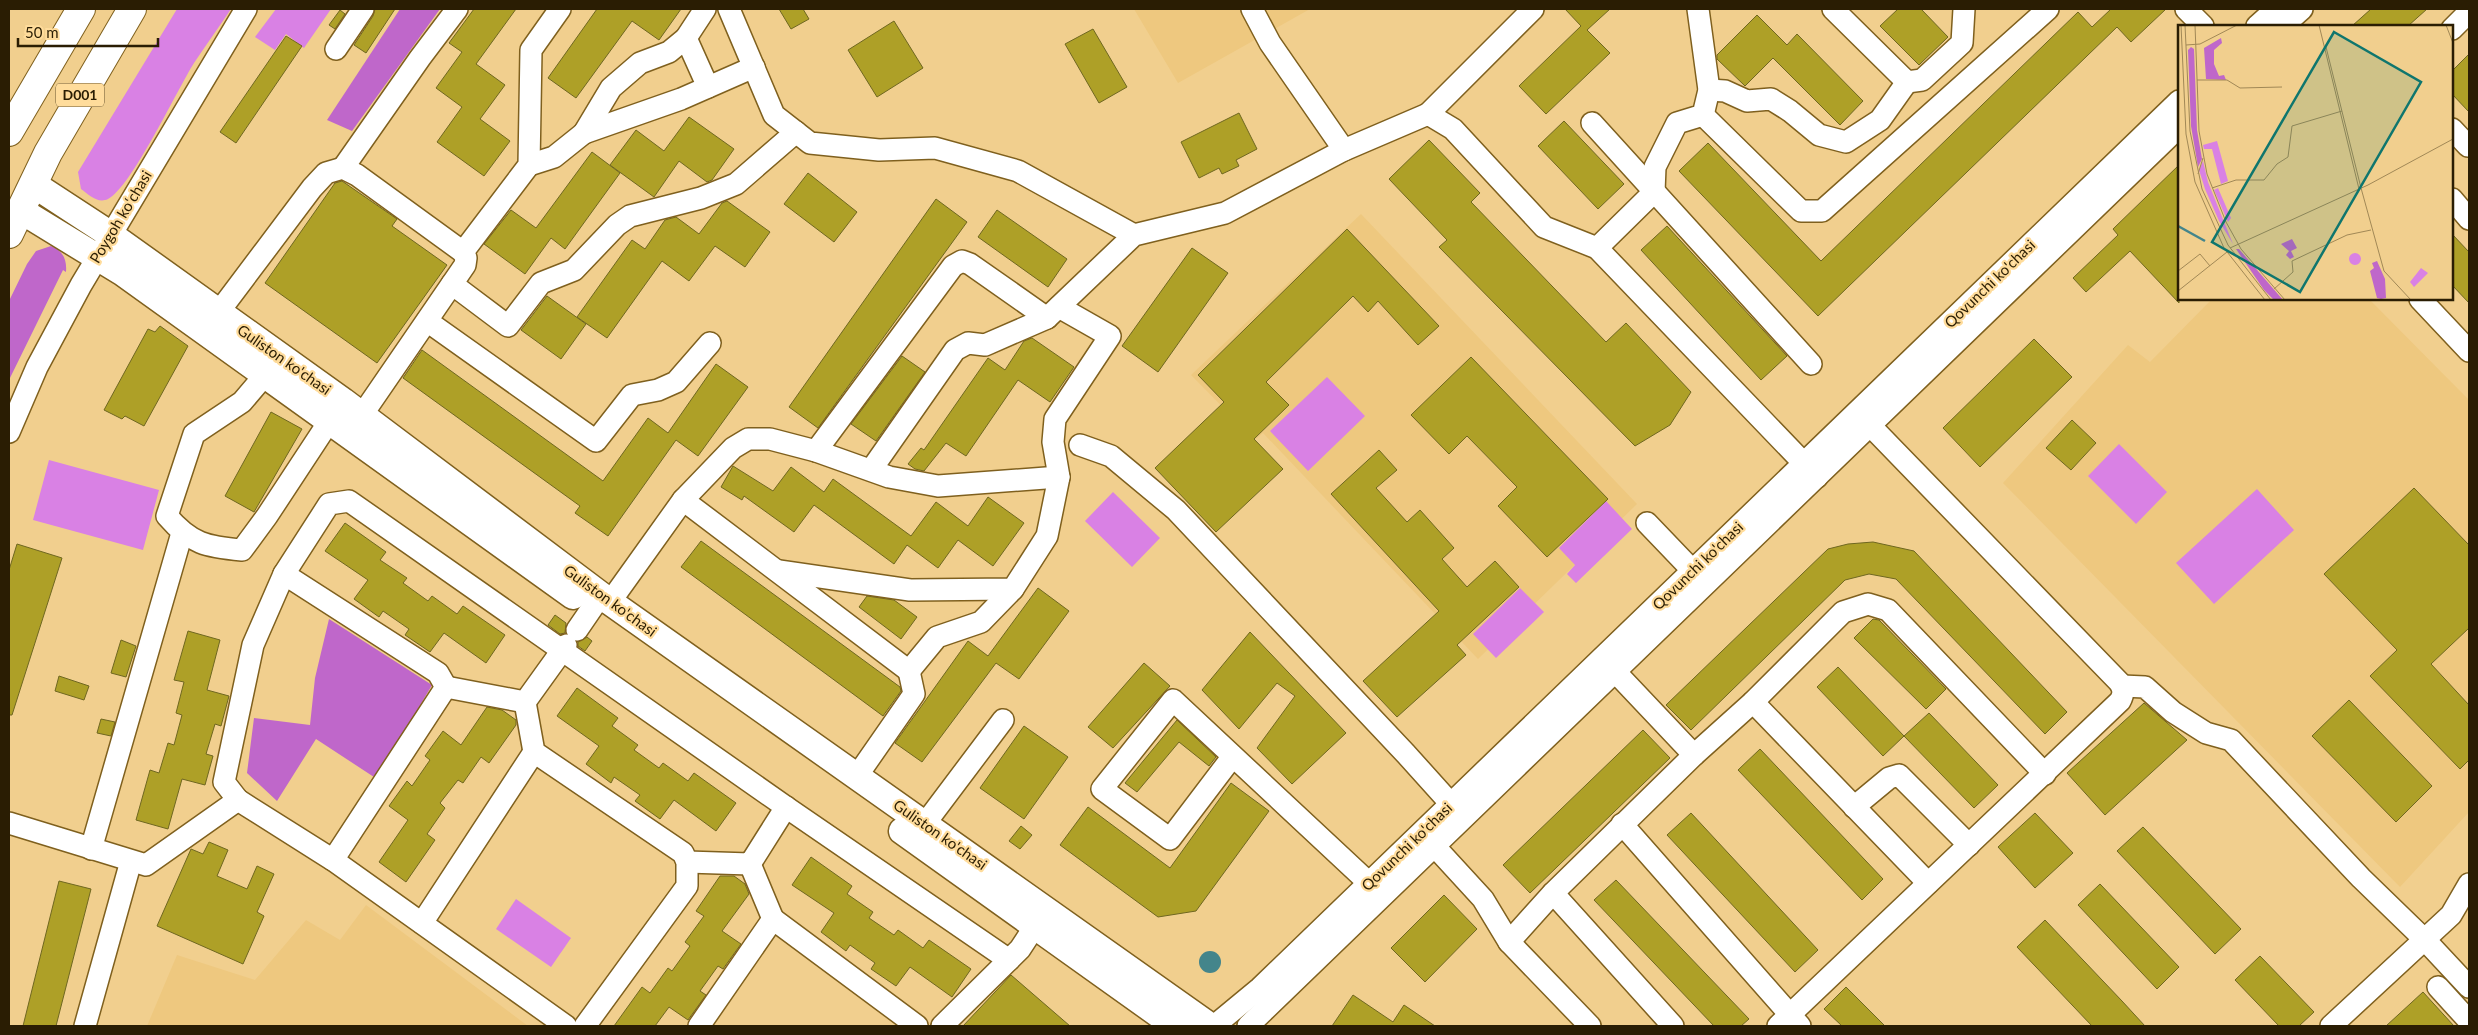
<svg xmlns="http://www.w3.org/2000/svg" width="2478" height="1035" viewBox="0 0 2478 1035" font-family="Lato,sans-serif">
<rect width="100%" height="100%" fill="#f1cf8e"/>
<g fill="#eec87f">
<polygon points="1134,9 1310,9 1178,83"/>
<polygon points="1361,214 1637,504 1478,659 1263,433 1255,440 1191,375"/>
<polygon points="2212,299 2369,299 2469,400 2469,812 2400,887 2003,483 2128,345 2150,362"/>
<polygon points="366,905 528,1026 147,1026 177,955 255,980 306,920 340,940"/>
</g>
<g fill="#d981e4">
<path d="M177,9H231C219,27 206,45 194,63C177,90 131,188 108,199C98,204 89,195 81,189L78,172Z"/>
<polygon points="276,9 331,9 304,48 286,34 275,50 255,37"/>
<polygon points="1327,377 1365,416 1308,471 1270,431"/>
<polygon points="2119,444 2167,492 2136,524 2088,476"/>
<polygon points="49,460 159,490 143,550 33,520"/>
<polygon points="2257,489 2294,530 2214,604 2176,563"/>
<polygon points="1113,492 1160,538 1132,567 1085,521"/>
<polygon points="1606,501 1632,529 1576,583 1567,574 1575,565 1559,548"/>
<polygon points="1520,588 1544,612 1496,658 1473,634"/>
<polygon points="516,899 571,938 551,967 496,929"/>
</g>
<g fill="#bf67ca">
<polygon points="400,9 440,9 352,131 327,120"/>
<path d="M51,246C63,251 67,259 66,272L63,270L9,380V301L27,264L36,251Z"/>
<polygon points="329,619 432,685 377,779 316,739 277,801 247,773 254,718 310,725 315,678"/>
</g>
<circle fill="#44858b" cx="1210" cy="962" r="11"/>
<g fill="#aea027" stroke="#6f6720">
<polygon points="375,9 395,9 366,53 354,45 373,16"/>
<polygon points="474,9 516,9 476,64 505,85 480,119 510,141 484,176 437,142 462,107 436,88 462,52 449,43"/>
<polygon points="597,9 681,9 659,40 632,21 576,98 548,78"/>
<polygon points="779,9 803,9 809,19 791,29"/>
<polygon points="1565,9 1610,9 1587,30 1610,53 1546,114 1519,86 1581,26"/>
<polygon points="1898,9 1921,9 1948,37 1919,65 1880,26"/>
<polygon points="2111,9 2166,9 2131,42 2117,27 1818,316 1679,171 1708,143 1821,261 2078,12 2092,27"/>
<polygon points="2371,9 2427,9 2408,26 2352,26"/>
<polygon points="340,10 345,14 335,29 329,25"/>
<polygon points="1757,15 1787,45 1797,34 1863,101 1840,125 1773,58 1745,86 1717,59 1717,55"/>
<polygon points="894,21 923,68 877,97 848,50"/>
<polygon points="1093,29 1127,87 1099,103 1065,44"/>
<polygon points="286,36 302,46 236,143 220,132"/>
<polygon points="2469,54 2469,112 2452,94 2452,71"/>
<polygon points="1239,113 1257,149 1236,160 1239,166 1222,174 1219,168 1199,178 1181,142"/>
<polygon points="689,117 734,149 712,180 707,182 679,161 654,197 610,165 636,130 664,151"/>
<polygon points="1564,121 1624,184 1598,209 1538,146"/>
<polygon points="1429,140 1480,193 1471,202 1606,342 1626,323 1691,392 1670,425 1635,446 1439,247 1447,240 1389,179"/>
<polygon points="592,152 620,173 565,249 551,238 525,274 484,244 511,210 536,228"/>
<polygon points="2179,165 2179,303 2130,251 2086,292 2073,278 2118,235 2113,229"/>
<polygon points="808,173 857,212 834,242 784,204"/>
<polygon points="342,181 397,219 392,226 447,265 377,363 265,283 335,183"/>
<polygon points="936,199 967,222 818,428 789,407"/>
<polygon points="727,201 770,232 745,267 715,246 689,281 662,261 607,338 577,317 632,240 645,249 665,220 676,217 699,234 722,203"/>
<polygon points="997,210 1067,259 1048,287 978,237"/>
<polygon points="1667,226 1787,356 1761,380 1641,250"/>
<polygon points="1347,229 1439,326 1418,345 1378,301 1368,312 1353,296 1266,382 1289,405 1254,439 1283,469 1216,532 1155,468 1224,402 1198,375"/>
<polygon points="2452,234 2469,252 2469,303 2452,285"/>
<polygon points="1192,248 1228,273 1158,372 1122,346"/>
<polygon points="547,296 586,324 561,359 521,330"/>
<polygon points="160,326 188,346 144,426 125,416 122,419 104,410 148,329 155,332"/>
<polygon points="1032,338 1074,367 1050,402 1018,380 966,456 946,443 924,471 915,469 908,464 921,448 924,450 988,358 1005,370 1024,341"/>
<polygon points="2034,339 2072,377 1980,467 1943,428"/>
<polygon points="422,350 603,481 648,418 668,433 716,364 748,387 698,456 676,440 608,536 575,513 580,506 403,378"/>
<polygon points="902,356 925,372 876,441 851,424"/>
<polygon points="1471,357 1608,499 1547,557 1498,506 1517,487 1467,436 1449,454 1411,415"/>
<polygon points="271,412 302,429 254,512 225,496"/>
<polygon points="2072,420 2096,443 2071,470 2046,448"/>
<polygon points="1379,450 1397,470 1376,488 1407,522 1420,510 1454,548 1442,559 1467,587 1495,561 1519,587 1457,645 1466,655 1397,717 1363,681 1439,611 1331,494"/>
<polygon points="733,466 773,491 791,467 824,492 833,479 911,536 936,502 968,526 988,497 1024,523 993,566 958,540 938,568 907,545 894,564 814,505 794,532 744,496 742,500 721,487"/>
<polygon points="2414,488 2469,545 2469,628 2431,664 2469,705 2469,760 2460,769 2370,676 2397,650 2324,574"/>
<polygon points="345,523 386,552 380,560 407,578 403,583 428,601 432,596 457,614 463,606 505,635 486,663 444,633 430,652 405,635 409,629 383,611 379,617 354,599 368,580 325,551"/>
<polygon points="701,541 900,687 901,691 883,716 681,567"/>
<polygon points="1873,542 1914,551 2067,712 2045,734 1896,579 1869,574 1845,580 1691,730 1666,705 1828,549 1848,544"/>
<polygon points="17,544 62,558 12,715 9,715 9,570"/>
<polygon points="1038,588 1069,611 1019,679 996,663 922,762 895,743 968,641 988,656"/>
<polygon points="867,596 894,600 917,617 901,639 859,607"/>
<polygon points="555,615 566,623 565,633 560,634 548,625"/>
<polygon points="1873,619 1879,620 1946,689 1926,709 1854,638"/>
<polygon points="188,631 220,640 207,690 229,696 221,726 215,724 206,754 213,756 205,785 182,779 168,829 136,820 150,770 159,773 168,743 174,745 182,715 176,713 184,682 174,680"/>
<polygon points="1250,632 1346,733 1292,784 1257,748 1295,696 1277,683 1239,729 1202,690"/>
<polygon points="587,637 592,641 585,651 578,646 578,642"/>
<polygon points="121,640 136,646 126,677 111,673"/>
<polygon points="1144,663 1170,686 1113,748 1088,727"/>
<polygon points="1838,667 1904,736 1883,756 1817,687"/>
<polygon points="59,676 89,686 84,700 55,691"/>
<polygon points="577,688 618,718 612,726 638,745 634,750 659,768 663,763 688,781 694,773 736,803 716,831 674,800 660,819 635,801 640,795 614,777 611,783 586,764 599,746 557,716"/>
<polygon points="2349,700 2432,786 2396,822 2312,736"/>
<polygon points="2144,703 2187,740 2105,815 2067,773"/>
<polygon points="487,707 502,710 516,720 516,725 489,763 481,757 463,783 458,780 440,803 445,808 427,834 435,840 406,882 379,862 408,820 389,806 407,781 412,786 430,760 425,756 443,731 461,745"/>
<polygon points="1929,713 1998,785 1974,808 1904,736"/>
<polygon points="101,719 115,722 111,736 97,733"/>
<polygon points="1177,720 1216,757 1209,766 1179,742 1137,792 1125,783"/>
<polygon points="1024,726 1068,757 1024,819 980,788"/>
<polygon points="1643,730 1670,758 1530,893 1503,865"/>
<polygon points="1760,749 1883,879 1862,900 1738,770"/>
<polygon points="1231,783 1269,811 1196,911 1158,917 1060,845 1088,807 1170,868"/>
<polygon points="1691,813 1818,950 1795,972 1667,835"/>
<polygon points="2035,813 2073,853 2035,888 1998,847"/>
<polygon points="1021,826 1032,835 1020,849 1009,841"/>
<polygon points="2143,827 2241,929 2215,954 2117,851"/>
<polygon points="209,842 228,850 217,876 247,889 257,866 274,874 257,912 264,916 243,964 157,926 191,849 203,854"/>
<polygon points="811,857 852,886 847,894 873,912 869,918 894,935 898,930 923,948 929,940 971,969 952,997 910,967 896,986 871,969 875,963 850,945 846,951 821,932 834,913 792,885"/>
<polygon points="720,876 734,876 745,884 749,894 722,931 741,944 723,969 718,966 700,991 706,995 688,1020 669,1007 655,1026 614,1026 642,987 650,993 668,968 672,971 690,946 685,942 704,916 696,911"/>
<polygon points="1616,880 1749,1019 1741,1026 1714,1026 1594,900"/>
<polygon points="59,881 91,889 56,1026 23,1026"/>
<polygon points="2100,884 2179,967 2157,989 2078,905"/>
<polygon points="1444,895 1477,929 1425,982 1391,948"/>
<polygon points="2045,920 2122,1001 2145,1026 2092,1026 2017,947"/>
<polygon points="2260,956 2314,1012 2299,1026 2279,1026 2235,980"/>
<polygon points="1011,975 1070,1026 963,1026"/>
<polygon points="1846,987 1885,1026 1842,1026 1824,1009"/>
<polygon points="2423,992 2454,1026 2386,1026"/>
<polygon points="1353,995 1393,1022 1404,1005 1435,1026 1332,1026"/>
</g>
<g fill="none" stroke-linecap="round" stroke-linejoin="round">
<defs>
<g id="minor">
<polyline points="729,9 774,115 810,143 879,150 935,148 1018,171 1134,235"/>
<polyline points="1252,9 1270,43 1344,150"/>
<polyline points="1833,9 1907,82 1922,80 1962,43 1964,9"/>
<polyline points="2186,9 2203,26"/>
<polyline points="2257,26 2276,9"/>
<polyline points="2283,26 2302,9"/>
<polyline points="2452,29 2469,12"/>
<polyline points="686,38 708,87"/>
<polyline points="336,49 363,9"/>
<polyline points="1709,90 1725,91 1747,101 1771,99 1790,111 1819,135 1846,142 1880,120 1907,82"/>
<polyline points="1428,114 1533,9"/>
<polyline points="1703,115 1801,211 1822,211 2048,9"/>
<polyline points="1592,123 1811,364"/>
<polyline points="2452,129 2468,146"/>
<polyline points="584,133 611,88 640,63 669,52 686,38 705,9"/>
<polyline points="529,165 554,157 584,133 681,99 754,67"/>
<polyline points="343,168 420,58 457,9"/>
<polyline points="2452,199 2469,219"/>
<polyline points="1597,248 1654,192 1655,167 1677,123 1703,115 1709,90 1698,9"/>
<polyline points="463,252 529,165 531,50 560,9"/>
<polyline points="452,284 508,326 541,283 574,270 617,225 630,216 701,198 736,184 796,132"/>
<polyline points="2420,299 2469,351"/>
<polyline points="218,313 312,188 326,173 343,168 357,175 463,252 466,258 465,265 362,415"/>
<polyline points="427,321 596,441 632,395 658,390 676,382 710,343"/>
<path d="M265,375L242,402L194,434L167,516C191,544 207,547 242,550L267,516L338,408"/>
<polyline points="9,432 37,367 81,285 246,9"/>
<polyline points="1080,445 1111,456 1176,510 1406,754 1451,804"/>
<polyline points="816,451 953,266 962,261 970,264 1047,318 1134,235 1225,213 1344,150 1428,114 1453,129 1544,227 1597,248 1817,477"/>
<polyline points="871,470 955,350 968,343 985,345 1047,318"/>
<polyline points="683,500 909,671 937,637 981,622 1013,589"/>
<polyline points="1647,523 1693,571"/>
<polyline points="779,571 910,590 1013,589 1047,536 1059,477 1053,442 1055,419 1110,336 1059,307"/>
<polyline points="284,574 438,673 446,687 333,860"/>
<polyline points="610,602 683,500 733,448 748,439 770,439 816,451 889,477 938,486 1059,477"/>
<polyline points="577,630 601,595"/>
<polyline points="1606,662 1694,755 1753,702 1843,612 1868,604 1888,610 2045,774"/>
<polyline points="2122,686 2145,687 2173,712 2206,733 2231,740 2361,878 2426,941 2469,987"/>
<polyline points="446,687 525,702 566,645"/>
<polyline points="525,702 534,752 683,853 687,862 687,886 585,1026"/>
<polyline points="1753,702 1928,883"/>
<polyline points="1233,756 1170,839 1102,789 1173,700 1369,883"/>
<polyline points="857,776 914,694 909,671"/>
<polyline points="238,800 224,782 253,645 284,574 329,504 349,501 786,807 1009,960"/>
<polyline points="1854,807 1889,778 1899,775 1969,845"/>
<polyline points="9,823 146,865 238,800 333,860 566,1026"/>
<polyline points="1622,824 1800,1026"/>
<polyline points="924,825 1003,720"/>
<polyline points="1427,838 1483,899 1509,942 1553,893 1694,755"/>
<polyline points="91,849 182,533"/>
<polyline points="687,862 750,864 786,807"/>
<polyline points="750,864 773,919"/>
<polyline points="1553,893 1673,1026"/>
<polyline points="422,923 534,752"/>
<polyline points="1509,942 1590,1026"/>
<polyline points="2438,987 2469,1021"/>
<polyline points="85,1026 131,861"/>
<polyline points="699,1026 773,919 917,1026"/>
<polyline points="942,1026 1020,949 1043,914"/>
<polyline points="1214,1026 1260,988 2179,101"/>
<polyline points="1248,1026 2179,127"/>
<path d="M1778,1026L2120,701C2124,694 2124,689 2119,682L1860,415"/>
<polyline points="2331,1026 2451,915 2469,884"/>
</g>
<g id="major">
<polyline points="33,184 111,235 343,401 610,602 1210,1026"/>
<polyline points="20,210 123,273 573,596"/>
<polyline points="902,831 1175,1026"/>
</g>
<g id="highway">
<polyline points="9,132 81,9"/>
<polyline points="9,234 48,153 132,9"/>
</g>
</defs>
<use href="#minor" stroke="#7f601e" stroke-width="24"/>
<use href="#major" stroke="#7f601e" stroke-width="29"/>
<use href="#highway" stroke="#7f601e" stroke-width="30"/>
<use href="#minor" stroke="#fff" stroke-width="21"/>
<use href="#major" stroke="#fff" stroke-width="26"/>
<use href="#highway" stroke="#fff" stroke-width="28"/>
</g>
<g text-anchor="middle" stroke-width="4.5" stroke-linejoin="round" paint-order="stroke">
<rect fill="#ffdc9b" stroke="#6a5631" stroke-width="1" x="56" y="83.5" width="48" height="23" rx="4"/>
<g font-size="14" font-weight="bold" fill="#2a1d03">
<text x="80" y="100">D001</text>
</g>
<g font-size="15" fill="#2a1d03" stroke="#ffdc9b">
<text transform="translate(121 217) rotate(-59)" y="5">Poygoh koʻchasi</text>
<text transform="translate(1990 284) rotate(-44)" y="5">Qovunchi ko'chasi</text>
<text transform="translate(284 360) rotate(35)" y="5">Guliston ko'chasi</text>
<text transform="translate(1698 566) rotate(-44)" y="5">Qovunchi ko'chasi</text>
<text transform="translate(610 601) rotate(36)" y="5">Guliston ko'chasi</text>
<text transform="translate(940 835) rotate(35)" y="5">Guliston ko'chasi</text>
<text transform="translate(1407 847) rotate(-44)" y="5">Qovunchi ko'chasi</text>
</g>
</g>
<g transform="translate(2178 25)">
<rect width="275" height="275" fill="#f1cf8e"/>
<path d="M39,116L50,156L43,159L34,124H26L25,120ZM25,136L30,157L55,219L41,196L27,164L21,145ZM40,163L53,193L50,197L36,165ZM171 234a6 6 0 1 1 12 0a6 6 0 1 1-12 0ZM243,243L250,248L236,262L232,257Z" fill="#d981e4"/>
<path d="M43,13L44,18L36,25V39L41,51L46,50L48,55L28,54L26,23ZM13,22L16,24L19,105L24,134L20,142L13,101L10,25ZM114,214L119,223L113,226L116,232L112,234L108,230L111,226L103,219ZM58,224H61L105,275H96L86,265ZM199,236L207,254L208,273L203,274L199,273L192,246L196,243L194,238Z" fill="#bf67ca"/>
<path fill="none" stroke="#44858b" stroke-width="2.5" d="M0,201L27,216"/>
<path fill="none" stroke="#a18856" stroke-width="1" d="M3,0L8,109L17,157L46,223L87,275M7,0L12,106L24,164L50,220L93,275M17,0L21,106L29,149L48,197L63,224L107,275M141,0L181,164M268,0L275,18M8,20L22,19L59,0M148,22L183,163M19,55H49L62,63L104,62M20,149L25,133M34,163L58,155H86L99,139L110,132L114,101L164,86M183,163L206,246L233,275M52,223L190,160L275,114M0,246L22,229L32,241M96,264L115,247L114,236L169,210L193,205M0,266L49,227"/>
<path fill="#0f766e" fill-opacity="0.15" stroke="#0f766e" stroke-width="2.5" d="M156,7L243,57L122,267L34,217Z"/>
<rect width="275" height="275" fill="none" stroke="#2a1d03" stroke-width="2.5"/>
</g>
<rect width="2478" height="1035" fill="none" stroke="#2a1d03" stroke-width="20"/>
<path d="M18 38v8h140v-8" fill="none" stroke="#2a1d03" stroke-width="2.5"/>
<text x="25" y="38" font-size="15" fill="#2a1d03" stroke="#ffdc9b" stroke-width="4" paint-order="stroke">50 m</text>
</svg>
